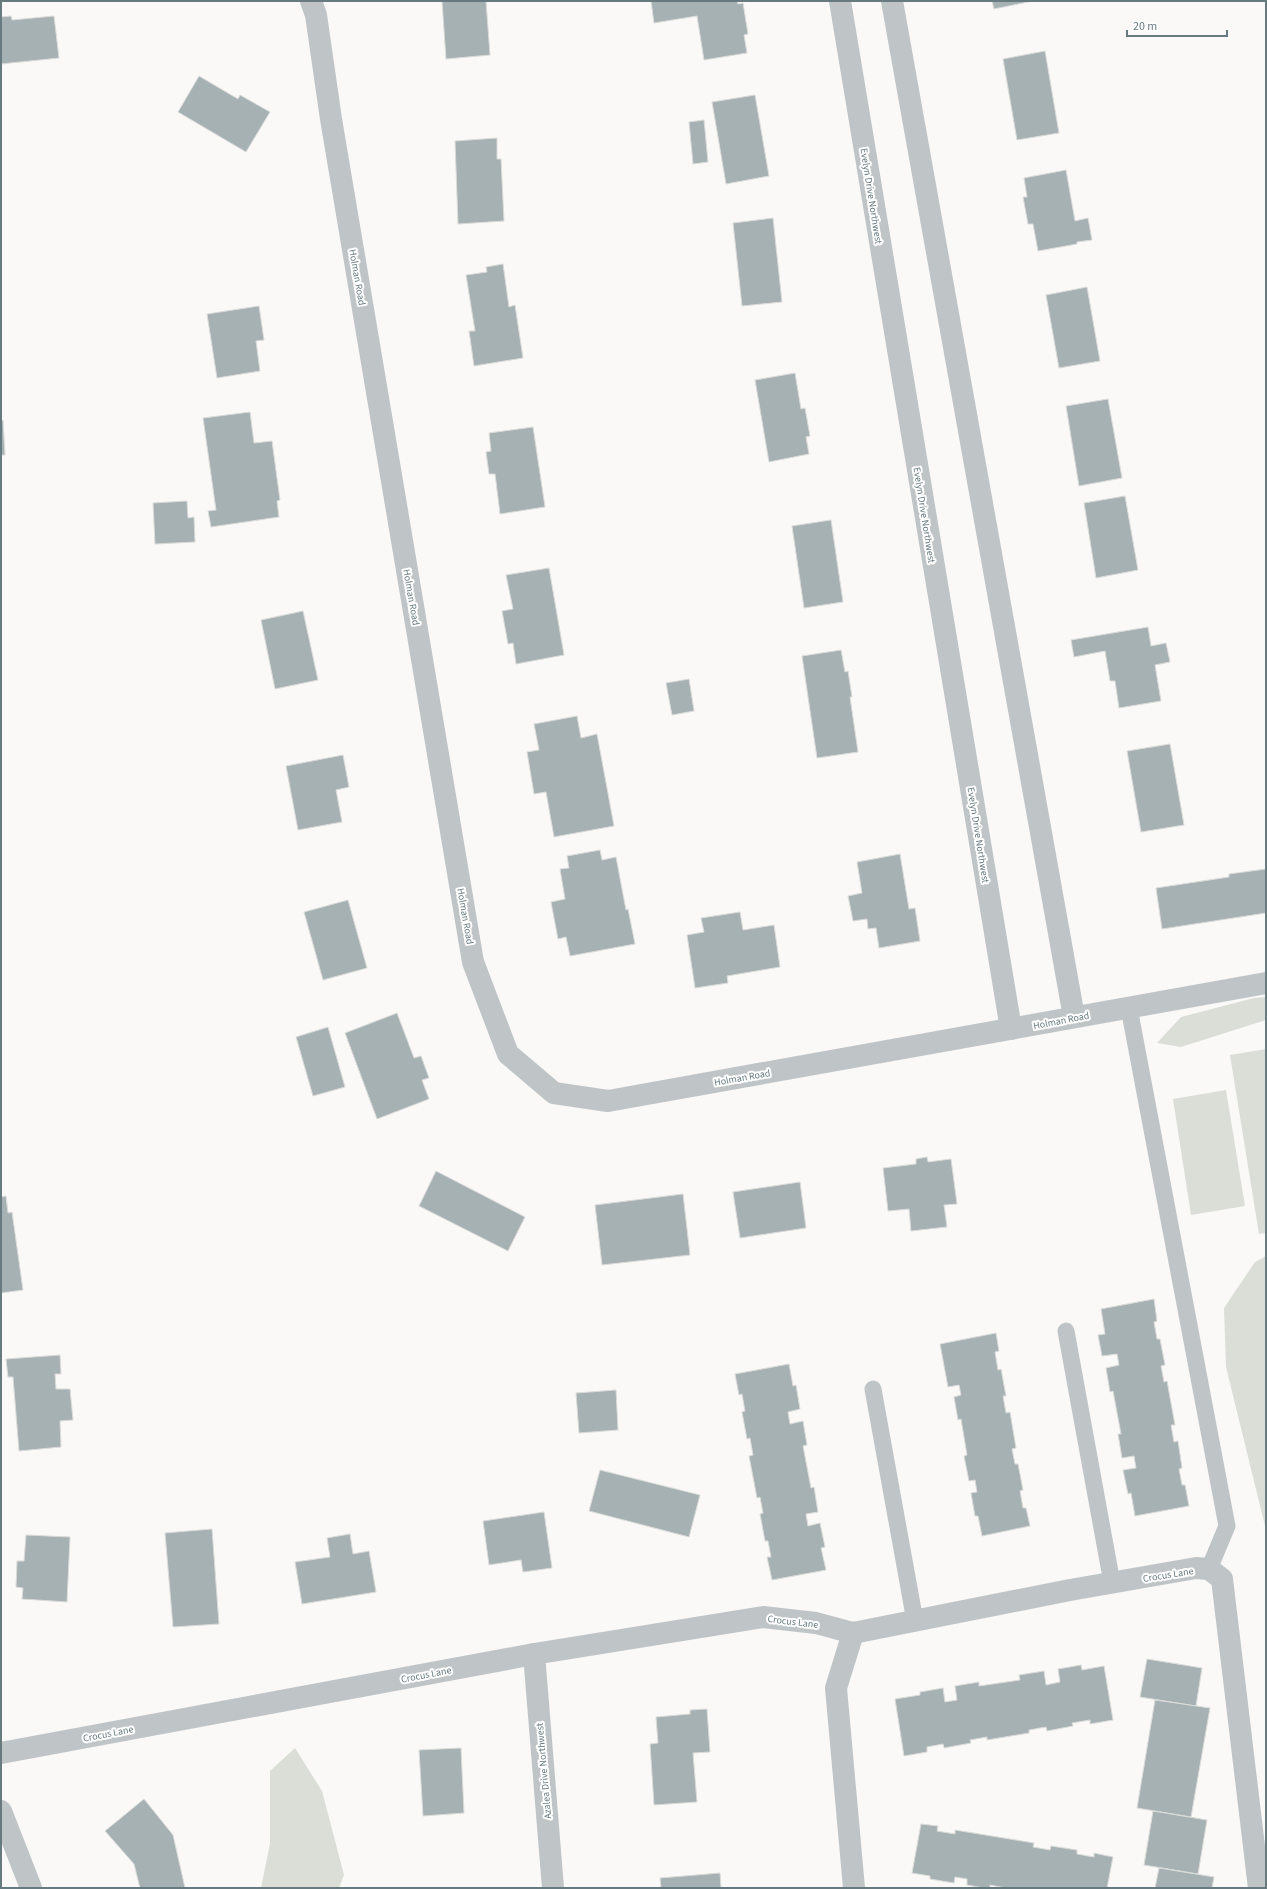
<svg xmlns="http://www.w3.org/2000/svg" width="1267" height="1889" viewBox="0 0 1267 1889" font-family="'Source Sans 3',sans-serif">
<rect width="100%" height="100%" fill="#faf9f8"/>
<g fill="#dbded7">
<polygon points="1266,997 1266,1020 1181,1047 1157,1043 1181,1017 1254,998"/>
<polygon points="1266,1049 1266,1233 1259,1234 1230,1055"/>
<polygon points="1226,1090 1245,1206 1191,1215 1173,1099"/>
<polygon points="1266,1256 1266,1530 1226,1367 1224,1308 1255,1262"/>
<polygon points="295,1748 322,1791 344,1875 339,1888 261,1888 270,1843 270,1771"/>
</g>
<g fill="#a6b1b4" stroke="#dbdbda">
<polygon points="442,1 486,1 490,55 446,59"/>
<polygon points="651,1 737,1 738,4 743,3 748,34 744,35 747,53 704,60 697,16 654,23"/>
<polygon points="992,1 1033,1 994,9"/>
<polygon points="11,16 12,20 54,16 59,58 1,64 1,17"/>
<polygon points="1045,51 1059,133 1017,140 1003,59"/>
<polygon points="199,76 238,99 240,95 270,112 246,152 178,112"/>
<polygon points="755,95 769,176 726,184 712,102"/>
<polygon points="704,120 708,162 693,164 689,122"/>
<polygon points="497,138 497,159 501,159 504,221 458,224 455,141"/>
<polygon points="1066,170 1075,221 1088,218 1092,240 1077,242 1077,244 1038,251 1033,224 1028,224 1023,197 1027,197 1024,178"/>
<polygon points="773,218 782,302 742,306 733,223"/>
<polygon points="503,264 509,307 515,305 523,358 474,366 469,331 475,331 466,275 487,272 486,267"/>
<polygon points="1087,287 1100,361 1059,368 1046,295"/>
<polygon points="259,306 264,340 256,341 260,371 217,378 207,314"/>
<polygon points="795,373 801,409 805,408 810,436 806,437 809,454 769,462 755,380"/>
<polygon points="1108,399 1122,478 1079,486 1066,406"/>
<polygon points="250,412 254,443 272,441 280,500 277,501 279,517 211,527 208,511 216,510 203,418"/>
<polygon points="3,420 5,455 1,455 1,421"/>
<polygon points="533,427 545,507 500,514 495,474 489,474 486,452 491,451 489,433"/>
<polygon points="1125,496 1138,570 1096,578 1084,503"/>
<polygon points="187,501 188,518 194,517 195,542 155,544 153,503"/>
<polygon points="831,520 843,602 804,608 792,526"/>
<polygon points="549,568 564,655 516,664 513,643 508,644 502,611 513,609 506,575"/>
<polygon points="303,611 318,680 275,689 261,620"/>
<polygon points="1148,627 1151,646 1166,643 1170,662 1155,665 1161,701 1119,708 1115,681 1110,681 1105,651 1074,657 1071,640"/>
<polygon points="841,650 845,672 848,671 852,697 850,697 858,752 817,758 802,656"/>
<polygon points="689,679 694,711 672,715 666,683"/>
<polygon points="577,716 581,738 597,734 614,826 554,837 546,792 534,794 527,752 539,750 534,724"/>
<polygon points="1170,744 1184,825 1141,832 1127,751"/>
<polygon points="343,755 349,787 336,790 342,822 298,830 286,766"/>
<polygon points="600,850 602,860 616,857 626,910 628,909 635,944 570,956 566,937 558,939 551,902 565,899 560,869 569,868 567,856"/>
<polygon points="900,854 909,909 915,908 920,941 879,948 876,928 868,929 867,919 853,921 848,896 862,893 857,862"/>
<polygon points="1266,869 1266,913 1162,929 1156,888 1229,877 1229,874"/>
<polygon points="348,900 367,968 323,980 304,912"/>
<polygon points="740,912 743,930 774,925 780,967 727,976 728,983 695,988 687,935 704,932 701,918"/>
<polygon points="397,1013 414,1058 421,1056 429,1078 422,1080 429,1099 377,1119 345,1033"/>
<polygon points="328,1027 345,1087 313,1096 296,1037"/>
<polygon points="927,1157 928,1162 951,1159 957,1204 944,1205 947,1227 911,1231 909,1209 888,1211 883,1168 916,1164 916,1159"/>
<polygon points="436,1171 525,1217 508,1251 419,1206"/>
<polygon points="800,1182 806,1228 740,1238 733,1192"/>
<polygon points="683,1194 690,1255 602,1265 595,1205"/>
<polygon points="6,1196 8,1213 12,1212 23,1290 1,1293 1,1197"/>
<polygon points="1154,1299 1157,1321 1154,1322 1157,1339 1160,1339 1165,1365 1161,1366 1164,1382 1167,1381 1175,1425 1171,1425 1174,1442 1178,1441 1182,1468 1179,1469 1182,1485 1185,1485 1189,1506 1135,1516 1131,1493 1128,1494 1123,1470 1136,1468 1134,1456 1122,1458 1118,1434 1121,1434 1113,1391 1110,1392 1106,1368 1119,1365 1117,1354 1102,1356 1098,1335 1105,1334 1101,1309"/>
<polygon points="996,1333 999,1351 995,1352 998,1370 1001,1369 1006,1396 1003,1396 1006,1413 1010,1412 1016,1448 1012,1449 1015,1464 1018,1464 1023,1490 1020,1491 1023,1508 1026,1508 1030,1526 982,1536 978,1516 975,1516 971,1493 977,1492 975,1480 969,1481 964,1456 967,1455 961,1419 958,1420 954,1397 961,1395 959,1385 948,1387 940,1344"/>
<polygon points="60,1355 61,1374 55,1374 56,1389 70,1389 73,1420 60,1421 61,1447 19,1451 13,1377 8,1377 6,1359"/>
<polygon points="789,1364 793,1386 796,1385 800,1409 788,1412 790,1424 803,1421 807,1445 803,1446 811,1488 814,1487 818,1512 806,1514 808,1526 820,1523 825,1547 821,1548 826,1570 772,1580 767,1557 771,1557 768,1541 765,1541 760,1514 763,1513 760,1497 757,1498 749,1456 753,1455 750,1438 747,1439 742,1412 745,1411 742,1394 739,1395 735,1374"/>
<polygon points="616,1390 618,1430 579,1433 576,1393"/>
<polygon points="600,1470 700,1495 689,1537 589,1511"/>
<polygon points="544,1512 552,1568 523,1572 521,1560 489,1565 483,1521"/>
<polygon points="212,1529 219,1624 173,1627 165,1533"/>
<polygon points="350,1534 353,1554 369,1551 376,1592 302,1604 295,1562 330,1557 327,1538"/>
<polygon points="26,1535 70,1537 67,1602 22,1599 23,1588 16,1587 17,1561 24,1561"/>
<polygon points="1147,1659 1202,1668 1196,1706 1140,1697"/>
<polygon points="1081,1665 1082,1670 1104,1666 1113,1720 1090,1724 1090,1720 1072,1723 1073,1726 1047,1731 1046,1727 1029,1730 1029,1733 987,1740 987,1737 970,1740 971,1743 944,1748 943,1744 927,1747 927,1752 904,1756 895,1699 920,1695 920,1692 943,1688 945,1702 957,1700 955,1686 979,1682 979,1686 1020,1680 1019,1675 1044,1671 1046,1685 1060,1682 1058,1669"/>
<polygon points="1155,1700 1210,1708 1191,1817 1137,1808"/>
<polygon points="707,1709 710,1752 693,1753 697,1802 654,1805 650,1744 658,1743 656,1717 690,1714 690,1710"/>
<polygon points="461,1748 464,1813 423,1816 419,1750"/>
<polygon points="144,1799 173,1835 185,1888 140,1888 134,1864 105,1831"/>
<polygon points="1153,1811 1207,1820 1198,1874 1144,1865"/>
<polygon points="921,1824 938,1826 937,1831 955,1834 955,1830 1034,1843 1033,1847 1050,1850 1051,1846 1077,1850 1077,1854 1094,1857 1094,1853 1113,1857 1107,1888 1006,1888 990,1885 990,1888 984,1888 967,1885 967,1879 955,1877 954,1883 930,1879 930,1876 912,1873"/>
<polygon points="1159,1868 1214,1877 1212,1888 1155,1888"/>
<polygon points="720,1873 721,1888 661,1888 660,1878"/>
</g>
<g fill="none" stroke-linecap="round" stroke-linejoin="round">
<g stroke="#bfc5c7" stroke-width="17">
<polyline points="1129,1008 1227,1526 1209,1569"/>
<polyline points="1066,1331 1112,1583"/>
<polyline points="873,1389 915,1621"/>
</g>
<g stroke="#bfc5c7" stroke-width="22">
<polyline points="311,1 316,15 331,119 473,962 508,1054 554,1093 608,1101 1266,983"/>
<polyline points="840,1 1011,1029"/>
<polyline points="892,1 1074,1017"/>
<polyline points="853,1633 836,1688 854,1888"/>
<polyline points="534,1654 553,1888"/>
<polyline points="1,1753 534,1654 763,1617 816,1623 853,1633 1070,1590 1196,1568 1209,1569 1222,1579 1259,1888"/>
<polyline points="1,1811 31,1888"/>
</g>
</g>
<g text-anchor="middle" stroke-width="4" stroke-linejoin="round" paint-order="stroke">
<g font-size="10" fill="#667a80" stroke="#fff">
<text transform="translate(872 196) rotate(81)" y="4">Evelyn Drive Northwest</text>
<text transform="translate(358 277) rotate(80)" y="4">Holman Road</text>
<text transform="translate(925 515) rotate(81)" y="4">Evelyn Drive Northwest</text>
<text transform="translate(412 597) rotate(80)" y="4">Holman Road</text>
<text transform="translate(979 835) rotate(81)" y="4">Evelyn Drive Northwest</text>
<text transform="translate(466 916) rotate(80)" y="4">Holman Road</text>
<text transform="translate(1061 1020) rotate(-11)" y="4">Holman Road</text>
<text transform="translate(742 1077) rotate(-10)" y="4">Holman Road</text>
<text transform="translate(1168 1574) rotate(-9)" y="4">Crocus Lane</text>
<text transform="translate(793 1621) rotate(7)" y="4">Crocus Lane</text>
<text transform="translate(426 1674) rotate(-11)" y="4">Crocus Lane</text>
<text transform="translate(108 1733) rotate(-11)" y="4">Crocus Lane</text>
<text transform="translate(543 1771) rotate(-95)" y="4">Azalea Drive Northwest</text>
</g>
</g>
<rect width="1267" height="1889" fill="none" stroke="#667a80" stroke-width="4"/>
<path d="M1127 30v6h100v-6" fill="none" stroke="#667a80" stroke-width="2"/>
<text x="1133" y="30" font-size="12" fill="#667a80" stroke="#ffffff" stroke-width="3" paint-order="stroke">20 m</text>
</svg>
